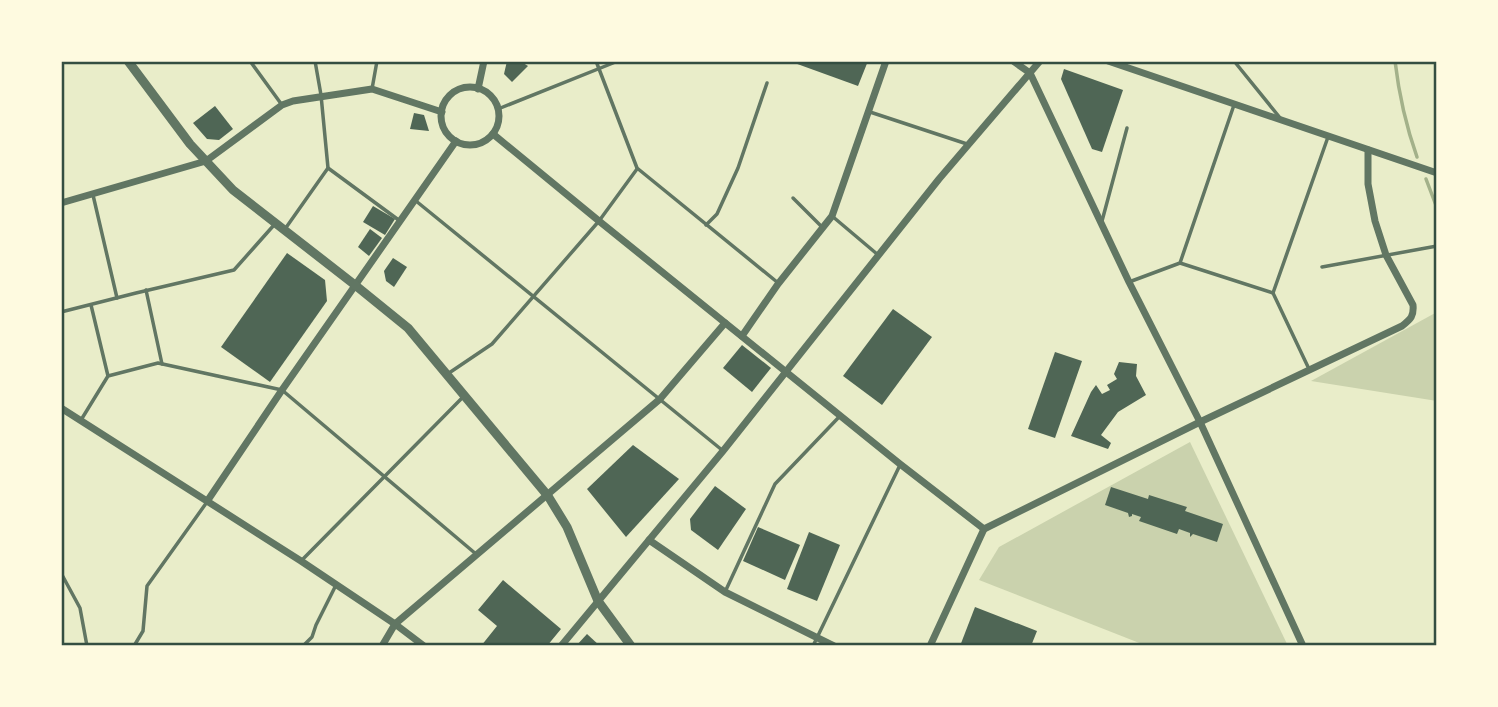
<svg xmlns="http://www.w3.org/2000/svg" width="1498" height="707" viewBox="0 0 1498 707" font-family="Roboto,sans-serif">
<rect width="100%" height="100%" fill="#e9edc9"/>
<g fill="#cad2ad">
<polygon points="1437,312 1437,401 1311,381"/>
<polygon points="1190,442 1288,646 1147,646 979,580 999,547"/>
</g>
<g fill="none" stroke-linecap="round" stroke-linejoin="round">
<g stroke="#a3b18a" stroke-width="3.5">
<path d="M1395,61C1399,95 1406,126 1417,157"/>
<polyline points="1426,179 1437,208"/>
</g>
</g>
<g fill="#4f6655">
<polygon points="507,61 520,61 528,66 512,82 504,74"/>
<polygon points="789,61 868,61 858,86"/>
<polygon points="1064,69 1123,90 1102,152 1092,149 1061,79"/>
<polygon points="215,106 233,129 219,140 207,139 193,123"/>
<polygon points="414,113 424,115 429,131 410,129"/>
<polygon points="373,206 395,219 385,235 363,222"/>
<polygon points="370,229 382,238 369,256 358,247"/>
<polygon points="287,253 325,280 327,301 270,382 221,347"/>
<polygon points="393,258 407,267 394,287 386,281 384,271"/>
<polygon points="893,309 932,337 882,405 843,376"/>
<polygon points="742,345 771,368 752,392 723,368"/>
<polygon points="1055,352 1082,361 1055,438 1028,429"/>
<polygon points="1119,362 1137,364 1136,376 1146,395 1118,412 1101,435 1111,443 1108,449 1071,436 1091,392 1096,385 1102,394 1110,390 1107,385 1117,379 1114,374"/>
<polygon points="633,445 679,479 626,537 587,489"/>
<polygon points="715,486 746,509 718,550 691,530 690,519"/>
<polygon points="1111,487 1148,499 1149,495 1187,507 1185,511 1223,524 1217,542 1193,534 1190,537 1190,533 1179,529 1177,534 1139,521 1141,517 1132,514 1132,516 1129,517 1128,513 1105,505"/>
<polygon points="758,527 800,545 785,580 743,561"/>
<polygon points="809,532 840,545 817,601 787,589"/>
<polygon points="503,580 561,629 547,646 519,646 515,643 513,646 481,646 497,626 478,610"/>
<polygon points="975,607 1037,631 1031,646 960,646"/>
<polygon points="587,634 600,646 576,646"/>
</g>
<g fill="none" stroke-linecap="round" stroke-linejoin="round">
<g stroke="#617663" stroke-width="3.5">
<polyline points="250,61 282,105"/>
<polyline points="315,61 321,95 328,168 400,221"/>
<polyline points="596,61 637,168 777,282"/>
<polyline points="1234,61 1281,119"/>
<polyline points="372,89 377,61"/>
<polyline points="498,109 618,61"/>
<polyline points="870,112 967,144"/>
<polyline points="93,195 117,298"/>
<polyline points="793,198 822,227"/>
<polyline points="416,201 722,450"/>
<polyline points="832,216 877,254"/>
<polyline points="1102,221 1127,128"/>
<polyline points="706,225 717,214 738,168 767,83"/>
<polyline points="285,229 328,168"/>
<polyline points="1180,263 1273,293"/>
<polyline points="1322,267 1437,246"/>
<polyline points="1129,282 1180,263 1234,105"/>
<polyline points="146,290 162,364"/>
<polyline points="91,305 108,376"/>
<polyline points="61,312 136,293 234,270 274,225"/>
<polyline points="1309,369 1273,293 1328,137"/>
<polyline points="449,373 492,344 599,221 637,169"/>
<polyline points="81,420 108,376 158,363 282,390 476,554"/>
<polyline points="302,560 464,396"/>
<polyline points="61,573 80,608 87,646"/>
<polyline points="725,592 775,484 839,417"/>
<polyline points="134,646 143,631 147,586 207,502"/>
<polyline points="303,646 312,637 316,625 336,585"/>
<polyline points="813,646 900,465"/>
</g>
<g stroke="#617663" stroke-width="7">
<polyline points="1013,61 1030,73 1129,282 1200,422 1303,646"/>
<polyline points="1108,61 1437,173"/>
<circle cx="470" cy="116" r="29"/>
<polyline points="478,89 484,61"/>
<polyline points="493,134 599,221 900,464 984,529"/>
<polyline points="61,203 206,161 282,105 293,101 372,89 442,112"/>
<polyline points="742,336 778,284 832,216 886,61"/>
<polyline points="61,408 301,561 395,624 424,646"/>
<polyline points="208,500 282,390 456,141"/>
<polyline points="649,540 725,592 834,646"/>
<polyline points="382,646 395,624 660,399 725,323"/>
<polyline points="561,646 723,451 939,179 1040,61"/>
<path d="M930,646L984,529L1200,422L1402,326C1411,319 1414,316 1413,305L1386,255L1375,221L1368,184V150"/>
</g>
<polyline stroke="#617663" stroke-width="9" points="128,61 190,144 233,190 355,285 408,328 548,496 567,527 598,601 631,646"/>
</g>
<rect width="1498" height="707" fill="none" stroke="#fefae0" stroke-width="126"/>
<rect x="63" y="63" width="1372" height="581" fill="none" stroke="#344e41" stroke-width="2.5"/>
</svg>
